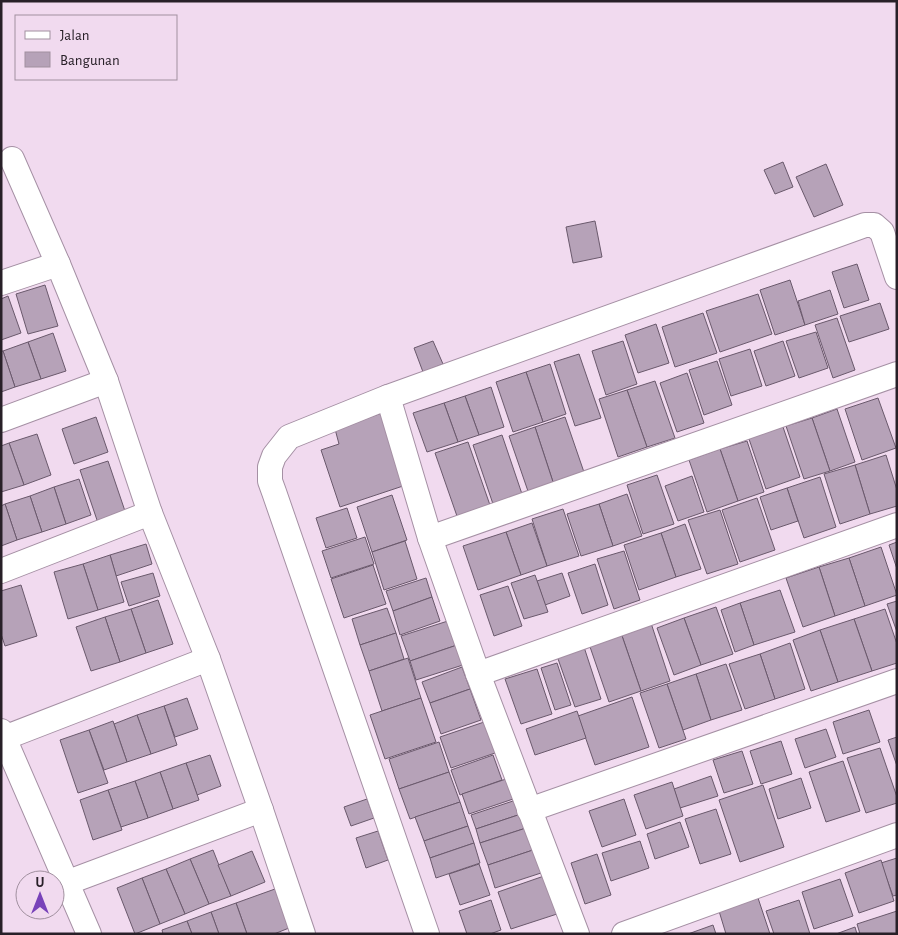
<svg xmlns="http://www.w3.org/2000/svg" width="898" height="935" viewBox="0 0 898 935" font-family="'Alegreya Sans',sans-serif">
<rect width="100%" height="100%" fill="#f1daef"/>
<g fill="#b6a2b8" stroke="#6a596c">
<polygon points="783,162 793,187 775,194 764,170"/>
<polygon points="826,164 843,205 814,217 796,177"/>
<polygon points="595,221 602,257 573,263 566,227"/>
<polygon points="857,264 869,300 844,308 832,272"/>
<polygon points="790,280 805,325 775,335 760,290"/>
<polygon points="45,285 58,326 28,334 16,294"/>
<polygon points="830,290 838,314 805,325 798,301"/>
<polygon points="758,294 772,334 720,352 706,311"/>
<polygon points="8,296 21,333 1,340 1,299"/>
<polygon points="880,303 889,329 849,342 840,316"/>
<polygon points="703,313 717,353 675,367 662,327"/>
<polygon points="837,318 855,370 833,378 815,325"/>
<polygon points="656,324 669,363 638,373 625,335"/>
<polygon points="816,332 828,368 799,378 786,341"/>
<polygon points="53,333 66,371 41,379 28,342"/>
<polygon points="433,341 443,364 423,372 414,348"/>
<polygon points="623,341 637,384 606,395 592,351"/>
<polygon points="783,341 795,376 766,386 754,351"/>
<polygon points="28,342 41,379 15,387 3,351"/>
<polygon points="750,349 762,386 731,396 719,359"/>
<polygon points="1,351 3,351 15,387 1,392"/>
<polygon points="579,354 601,418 575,426 554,362"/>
<polygon points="717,361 732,405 704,415 689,370"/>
<polygon points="550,364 566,414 543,422 526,372"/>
<polygon points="526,372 543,422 513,432 496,382"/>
<polygon points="687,373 704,423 677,432 660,383"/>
<polygon points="655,381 675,438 647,447 627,390"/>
<polygon points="491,387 504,427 479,435 465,396"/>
<polygon points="627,390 647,447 618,457 599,399"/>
<polygon points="465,396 479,435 458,442 444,403"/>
<polygon points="878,398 896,448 862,460 845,409"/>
<polygon points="444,403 458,442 427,452 413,413"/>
<polygon points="837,409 855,462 830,471 812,418"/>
<polygon points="382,413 406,485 340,507 321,450 339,444 335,429"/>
<polygon points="96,417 108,452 74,464 62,429"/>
<polygon points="565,417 586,478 555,488 535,427"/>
<polygon points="812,418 830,471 804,479 786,426"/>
<polygon points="782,424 800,477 766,489 748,436"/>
<polygon points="535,427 555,488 530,497 509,436"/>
<polygon points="37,434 51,475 24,485 9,443"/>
<polygon points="502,435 522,494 493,504 473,445"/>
<polygon points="747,441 764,492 738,501 720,449"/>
<polygon points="468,442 491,508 458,519 435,453"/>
<polygon points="9,443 24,485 1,492 1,446"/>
<polygon points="720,449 738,501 707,512 689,460"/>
<polygon points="886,455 897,490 897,506 870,514 855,465"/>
<polygon points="108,461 126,514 98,523 80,470"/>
<polygon points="855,465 870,514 840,524 824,474"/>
<polygon points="657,475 674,524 643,534 627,485"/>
<polygon points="692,476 704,512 678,521 665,486"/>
<polygon points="820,477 836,527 804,538 787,488"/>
<polygon points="79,479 91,515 66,524 54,487"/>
<polygon points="54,487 66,524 42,532 30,496"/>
<polygon points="787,488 798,521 771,530 760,497"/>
<polygon points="627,494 642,536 613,546 599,504"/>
<polygon points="392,495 407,540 372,552 357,507"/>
<polygon points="30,496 42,532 17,540 5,504"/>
<polygon points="757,498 775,550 740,562 722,510"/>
<polygon points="5,504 17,540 1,546 1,506"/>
<polygon points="599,504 613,546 581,556 567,514"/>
<polygon points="347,508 357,538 326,548 316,518"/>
<polygon points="563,509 579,556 547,566 532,519"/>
<polygon points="720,510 738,564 707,574 688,520"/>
<polygon points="532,523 547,566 521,575 506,532"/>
<polygon points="685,524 701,569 676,577 661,533"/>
<polygon points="506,532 521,575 478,590 463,546"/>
<polygon points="661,533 676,577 639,590 624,545"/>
<polygon points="365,537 374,564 331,578 322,551"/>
<polygon points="405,541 417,579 384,590 372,552"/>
<polygon points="897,542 897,569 889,545"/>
<polygon points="146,544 152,564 116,576 110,555"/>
<polygon points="881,547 897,595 865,606 849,558"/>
<polygon points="624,551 640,600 614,609 597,559"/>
<polygon points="110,555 124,602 98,610 83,564"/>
<polygon points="849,558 865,606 835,616 819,567"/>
<polygon points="83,564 98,610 68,619 54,572"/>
<polygon points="595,564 608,605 582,614 568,573"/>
<polygon points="373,565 386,604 344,618 331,579"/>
<polygon points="819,567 835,616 803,627 786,578"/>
<polygon points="153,573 160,596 129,606 121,582"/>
<polygon points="562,573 570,596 545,605 537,581"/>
<polygon points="535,575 548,612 524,619 511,583"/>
<polygon points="426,578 432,597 393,611 386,591"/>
<polygon points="21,585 37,636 5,646 1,634 1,591"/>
<polygon points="508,586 522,626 494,636 480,595"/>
<polygon points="780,590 795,632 754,645 740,603"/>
<polygon points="432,597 440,621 400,635 393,611"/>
<polygon points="158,600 173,644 146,653 131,609"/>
<polygon points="897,601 897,632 887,604"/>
<polygon points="740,603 754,645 735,652 721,610"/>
<polygon points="716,607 733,654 701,665 684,618"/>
<polygon points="387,608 396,633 360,645 352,619"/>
<polygon points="131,609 146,653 120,662 105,617"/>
<polygon points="885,609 897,644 897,663 872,671 854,619"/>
<polygon points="105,617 120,662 91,671 76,627"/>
<polygon points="684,618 701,665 674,675 657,628"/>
<polygon points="854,619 872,671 838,682 820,630"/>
<polygon points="451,620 460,644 410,661 401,636"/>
<polygon points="650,620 670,681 641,691 620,630"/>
<polygon points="620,630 641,691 609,702 588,641"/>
<polygon points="820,630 838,682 811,691 793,640"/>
<polygon points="396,633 404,659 369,671 360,645"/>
<polygon points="790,643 805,689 775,699 760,654"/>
<polygon points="460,644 466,664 416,680 410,661"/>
<polygon points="584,647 601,699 575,707 557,656"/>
<polygon points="760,654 775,699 745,709 729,664"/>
<polygon points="408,658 421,698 382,711 369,671"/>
<polygon points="557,663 571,705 555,710 541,668"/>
<polygon points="726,664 742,710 711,720 696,674"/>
<polygon points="462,667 470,689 430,703 422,682"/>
<polygon points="537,669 552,714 521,724 505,679"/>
<polygon points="696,674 711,720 683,730 667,684"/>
<polygon points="667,684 686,739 659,748 640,693"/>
<polygon points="470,689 481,720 441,734 430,703"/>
<polygon points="632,697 649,747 595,765 578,716"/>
<polygon points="187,698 198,729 175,737 164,706"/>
<polygon points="421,698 436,742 385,759 370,715"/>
<polygon points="164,706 177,745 151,754 137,715"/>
<polygon points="869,710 880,742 843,754 833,722"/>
<polygon points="577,711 586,738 535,755 526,729"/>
<polygon points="137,715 151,754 127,762 114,724"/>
<polygon points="493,719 504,750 451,768 440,737"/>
<polygon points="113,721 127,762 104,770 89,730"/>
<polygon points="826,729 836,757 805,768 795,739"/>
<polygon points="89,730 108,783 78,793 60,740"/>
<polygon points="897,737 897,766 888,740"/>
<polygon points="781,741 792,774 761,784 750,751"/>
<polygon points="439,742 449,772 399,789 389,759"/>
<polygon points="880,748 897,797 897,803 866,813 847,758"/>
<polygon points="742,751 753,784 724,793 713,760"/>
<polygon points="210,755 221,786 197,795 186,763"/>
<polygon points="493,755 502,780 460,795 451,770"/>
<polygon points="843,761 860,811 826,822 809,772"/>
<polygon points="186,763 199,800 173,809 160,772"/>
<polygon points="160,772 173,809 148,818 135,781"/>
<polygon points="449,772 460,802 410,819 399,789"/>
<polygon points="711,776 718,796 680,808 674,789"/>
<polygon points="512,777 519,797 469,814 462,794"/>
<polygon points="801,778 811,808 778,819 769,789"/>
<polygon points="135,781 148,818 121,827 108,790"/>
<polygon points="672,782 683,816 646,829 634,795"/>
<polygon points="763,785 784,847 740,862 719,800"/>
<polygon points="108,790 122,830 93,840 80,800"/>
<polygon points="367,799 374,818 351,826 344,807"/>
<polygon points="624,799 636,835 602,847 589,811"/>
<polygon points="516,800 521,814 476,829 471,815"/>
<polygon points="460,802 468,826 424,841 415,817"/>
<polygon points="716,809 731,854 700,864 685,819"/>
<polygon points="521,814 526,828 480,843 476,829"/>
<polygon points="680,822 689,847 655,859 647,834"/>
<polygon points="468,826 474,843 430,858 424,841"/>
<polygon points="526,828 533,850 488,865 480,843"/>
<polygon points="378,831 388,860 366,868 356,838"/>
<polygon points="640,841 649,868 611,881 602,853"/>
<polygon points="474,843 480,863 436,878 430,858"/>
<polygon points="213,850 231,896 209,904 190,859"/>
<polygon points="533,850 541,873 495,888 488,865"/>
<polygon points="252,851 265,882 231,896 218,865"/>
<polygon points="597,854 611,895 585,904 571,863"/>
<polygon points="897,858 897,895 893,896 881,863"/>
<polygon points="190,859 209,904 185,914 166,869"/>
<polygon points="881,860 894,901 859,913 845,873"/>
<polygon points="479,864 490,895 460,905 449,874"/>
<polygon points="166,869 185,914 160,924 142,878"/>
<polygon points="544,876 557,914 511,929 498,892"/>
<polygon points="142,878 160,924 135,934 117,888"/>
<polygon points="840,879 853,916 814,929 802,892"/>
<polygon points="275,889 289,928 274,934 247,934 236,903"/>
<polygon points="758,898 770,934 726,934 719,911"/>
<polygon points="491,900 501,930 490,934 467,934 459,911"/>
<polygon points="799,900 810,934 774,934 766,911"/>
<polygon points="236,903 247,934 219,934 211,912"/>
<polygon points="897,911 897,934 860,934 857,924"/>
<polygon points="211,912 219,934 192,934 187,921"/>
<polygon points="187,921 192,934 163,934 162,930"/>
<polygon points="713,925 716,934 688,934"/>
<polygon points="855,927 857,934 836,934"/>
</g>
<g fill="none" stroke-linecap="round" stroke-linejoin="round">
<defs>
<g id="street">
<polyline points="12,159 58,264 106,381 150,513 208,659 261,810 303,934"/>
<polyline points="1,283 58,264"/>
<polyline points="388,397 430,538 478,674 577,934"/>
<polyline points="1,420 106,381"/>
<polyline points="430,538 897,374"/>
<polyline points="1,571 150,513"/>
<polyline points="478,674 897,525"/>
<polyline points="1,731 89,934"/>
<polyline points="4,738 208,659"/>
<polyline points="529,810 897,681"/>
<polyline points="66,883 261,810"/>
<polyline points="427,934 274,492 270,481 270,467 274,456 289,437 388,397 865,225 874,225 882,232 897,277"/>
<polyline points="624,934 897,835"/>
</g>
</defs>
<use href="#street" stroke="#a590a4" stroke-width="26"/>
<use href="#street" stroke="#fff" stroke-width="24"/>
</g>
<rect width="898" height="935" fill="none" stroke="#282028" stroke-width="5"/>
<rect x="15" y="15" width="162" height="65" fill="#f1daef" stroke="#a1909f"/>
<rect x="25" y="31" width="25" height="8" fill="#ffffff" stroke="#a1909f"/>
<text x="60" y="40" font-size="15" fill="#282028">Jalan</text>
<rect x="25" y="52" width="25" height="15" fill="#b6a2b8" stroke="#a1909f"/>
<text x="60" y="65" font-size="15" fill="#282028">Bangunan</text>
<g transform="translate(40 895)"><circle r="24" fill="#f1daef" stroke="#a1909f"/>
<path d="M0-4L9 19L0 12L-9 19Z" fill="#7842b9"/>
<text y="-8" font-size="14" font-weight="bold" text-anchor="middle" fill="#282028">U</text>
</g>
</svg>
